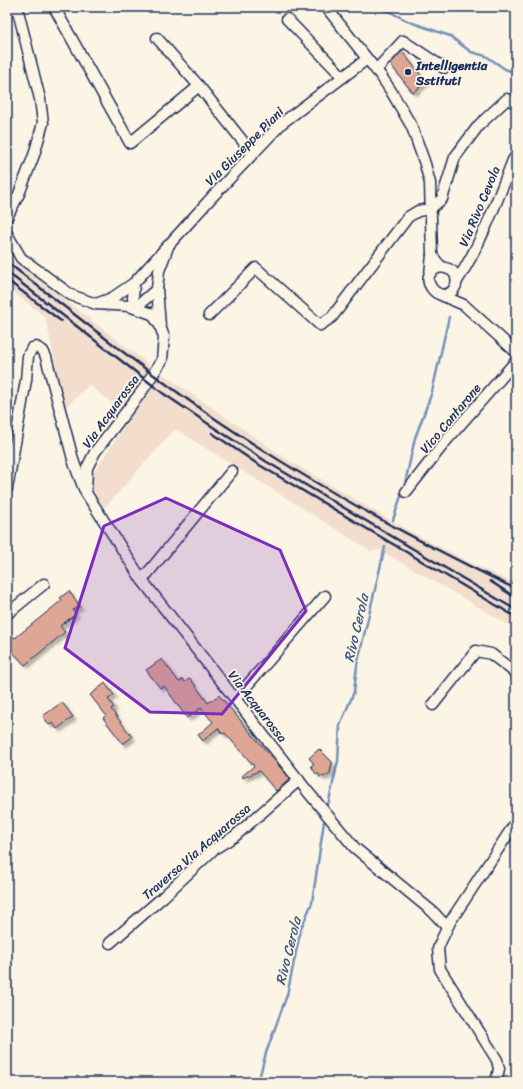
<svg xmlns="http://www.w3.org/2000/svg" width="523" height="1089" viewBox="0 0 523 1089" font-family="Sriracha,sans-serif">
<defs>
<filter id="shadow"><feDropShadow dx="3.5" dy="3.5" stdDeviation="1" flood-color="#0004"/></filter>
</defs>
<rect width="100%" height="100%" fill="#fcf5e5"/>
<filter id="ink" filterUnits="userSpaceOnUse"><feTurbulence type="fractalNoise" baseFrequency=".025" numOctaves="2"/><feDisplacementMap in="SourceGraphic" scale="8" xChannelSelector="R" yChannelSelector="G"/><feConvolveMatrix kernelMatrix="1 2 1 2 8 2 1 2 1" color-interpolation-filters="sRGB"/></filter>
<g filter="url(#ink)">
<polygon fill="#f3decd" points="7,255 151,366 290,461 404,528 481,568 516,584 516,629 380,550 371,551 175,429 101,512 93,494 92,483 93,474 130,417 89,385 67,406 62,405 54,370 54,356 45,317 7,287"/>
<g fill="none" stroke-linecap="round" stroke-linejoin="round">
<g stroke="#7291b9" stroke-width="2.5">
<polyline points="372,7 388,11 410,22 450,36 471,52 486,56 505,69 516,73"/>
<polyline points="404,488 415,438 432,392 449,317"/>
<polyline points="393,520 402,493"/>
<polyline points="328,805 338,761 340,725 354,692 357,665 385,547"/>
<polyline points="258,1082 266,1053 287,995 301,928 312,903 324,822"/>
</g>
</g>
<g fill="#dea795" stroke="#1b2f5e" filter="url(#shadow)">
<polygon points="402,51 426,82 413,93 390,64"/>
<polygon points="69,591 80,606 73,610 76,614 60,626 65,632 25,665 7,646 7,638 11,634 15,638 62,600 60,598"/>
<polygon points="162,659 179,682 183,679 185,682 190,678 208,703 219,695 290,779 276,791 259,771 243,778 242,776 254,766 225,733 222,734 218,728 203,741 198,735 213,722 201,708 187,718 164,686 160,688 146,670"/>
<polygon points="105,683 114,695 108,699 114,707 111,709 132,737 123,744 103,718 106,715 90,695"/>
<polygon points="62,702 73,717 57,729 53,723 49,725 43,716"/>
<polygon points="319,749 332,762 330,773 326,776 320,777 318,773 316,774 311,766 314,764 309,758"/>
</g>
<g fill="none" stroke-linecap="round" stroke-linejoin="round">
<defs>
<g id="minor">
<polyline points="54,7 130,143 199,86"/>
<polyline points="326,7 381,76 391,91 412,127 425,164 430,183 432,255 430,274"/>
<polyline points="7,13 13,7"/>
<polyline points="287,19 343,77"/>
<polyline points="157,38 199,86 253,154"/>
<polyline points="376,70 403,41 444,68"/>
<polyline points="7,217 19,194 34,155 43,123 40,99 17,7"/>
<polyline points="7,234 21,258 71,295 96,304 129,306 152,314 159,324"/>
<polyline points="168,247 159,271 157,289 160,326 164,337 162,360 142,391 95,452 87,468 86,493 142,580 308,792 355,848 433,912 447,927"/>
<path d="M432,255C434,258 438,264 442,267C447,269 451,268 455,274C457,279 457,285 454,289C439,309 412,272 442,267"/>
<path d="M457,281C481,244 497,201 513,160L516,156"/>
<polyline points="134,283 133,299 135,308"/>
<polyline points="441,295 464,305 516,352"/>
<polyline points="96,304 112,298 134,283 185,227 212,197 282,123 367,59"/>
<polyline points="135,308 157,289"/>
<polyline points="209,315 256,268 320,325 332,317 408,217 418,211 430,209 442,199 455,157 479,125 507,99 516,103"/>
<polyline points="7,489 26,380 28,356 32,348 36,347 43,351 46,357 74,463 84,489"/>
<polyline points="406,492 446,441 516,361"/>
<polyline points="142,580 232,471"/>
<polyline points="7,614 44,584"/>
<polyline points="236,698 325,596"/>
<polyline points="433,705 476,651 491,654 516,673"/>
<polyline points="110,943 163,897 214,849 235,836 299,780"/>
<polyline points="496,1082 499,1069 497,1060 440,969 438,949 440,943 450,922 516,822"/>
</g>
</defs>
<use href="#minor" stroke="#1b2f5e" stroke-width="13"/>
<use href="#minor" stroke="#fcf5e5" stroke-width="10"/>
<g stroke="#1b2f5e" stroke-width="2.5">
<path d="M7,262C75,315 143,369 214,418C310,483 412,539 516,589"/>
<polyline points="7,272 164,394 213,427 267,462 516,610"/>
<polyline points="7,280 61,321"/>
<polyline points="212,433 256,463 516,617"/>
<polyline points="490,581 516,598"/>
</g>
</g>
</g>
<path fill="#7b2cbf" fill-opacity="0.2" stroke="#7b2cbf" stroke-width="3" stroke-linejoin="round" d="M166,498L280,550L306,611L222,714L150,712L65,648L104,526Z"/>
<circle fill="#1b2f5e" stroke="#fcf5e5" stroke-width="1.5" cx="408" cy="72" r="4"/>
<g text-anchor="middle" stroke-width="3.5" stroke-linejoin="round" paint-order="stroke">
<g font-size="13" font-weight="bold" fill="#1b2f5e" stroke="#fcf5e5" text-anchor="start">
<text x="416" y="70">Intelligentia<tspan x="416" dy="15">Sstituti</tspan></text>
</g>
<g font-size="13" fill="#1b2f5e" stroke="#fcf5e5">
<text transform="translate(244 146) rotate(-45)" y="5">Via Giuseppe Piani</text>
<text transform="translate(479 206) rotate(-67)" y="5">Via Rivo Cevola</text>
<text transform="translate(110 411) rotate(-54)" y="5">Via Acquarossa</text>
<text transform="translate(450 418) rotate(-50)" y="5">Vico Cantarone</text>
<text transform="translate(258 706) rotate(52)" y="5">Via Acquarossa</text>
<text transform="translate(196 851) rotate(-41)" y="5">Traversa Via Acquarossa</text>
</g>
<g font-size="14" font-style="italic" fill="#3f5884" stroke="#fcf5e5">
<text transform="translate(356 628) rotate(-77)" y="5">Rivo Cerola</text>
<text transform="translate(288 951) rotate(-76)" y="5">Rivo Cerola</text>
</g>
</g>
<rect width="523" height="1089" fill="none" stroke="#fcf5e5" stroke-width="24"/>
<rect x="12" y="12" width="499" height="1065" fill="none" stroke="#1b2f5e" stroke-width="1.5" filter="url(#ink)"/>
</svg>
